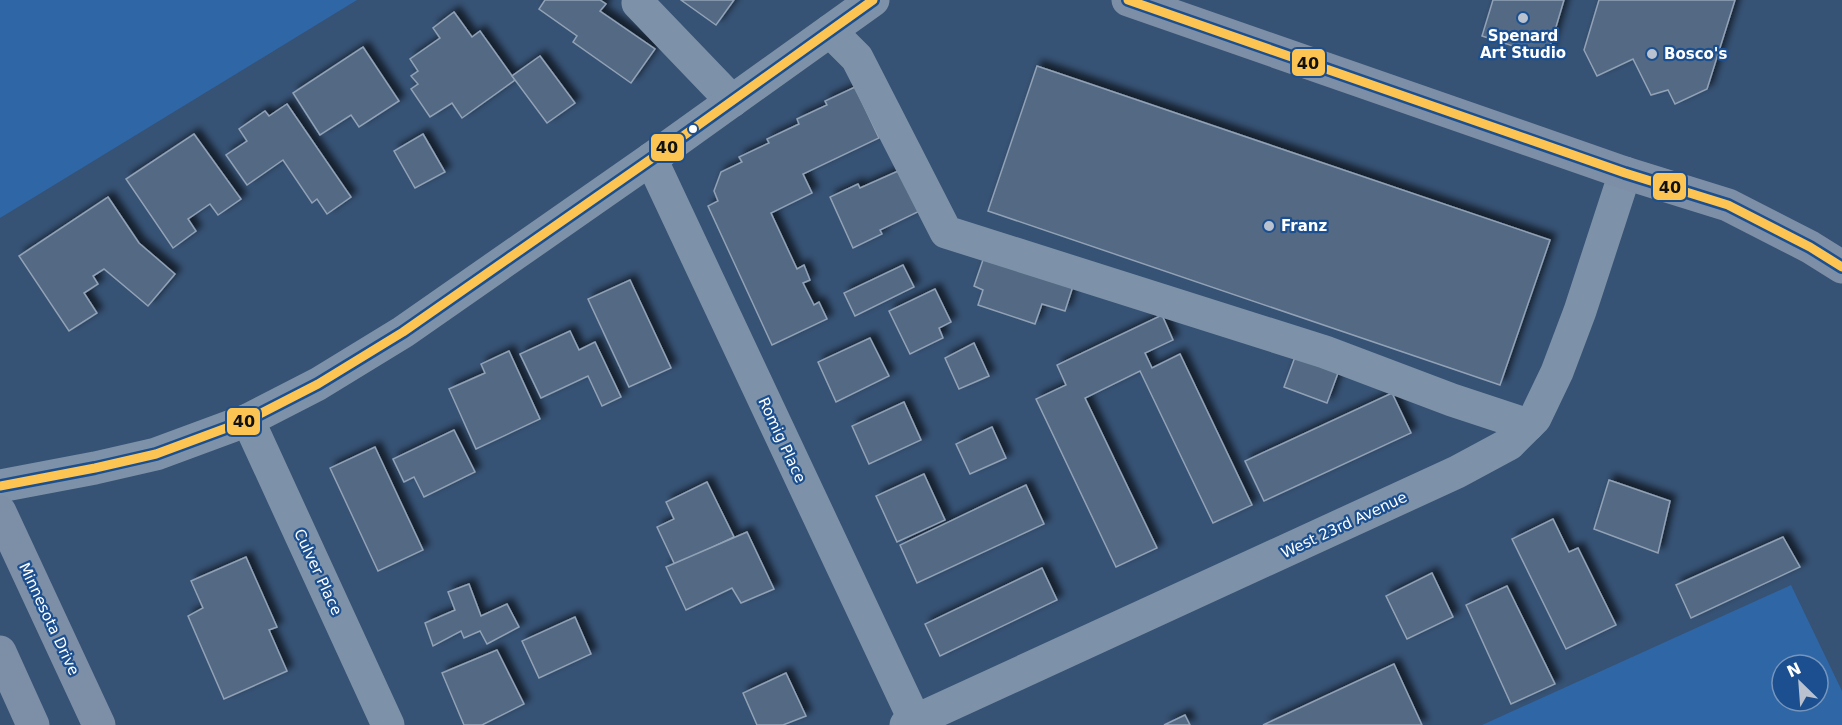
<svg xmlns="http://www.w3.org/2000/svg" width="1842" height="725" viewBox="0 0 1842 725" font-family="'DejaVu Sans',sans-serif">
<defs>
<filter id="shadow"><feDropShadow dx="5.5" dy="-5.5" stdDeviation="3" flood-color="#0009"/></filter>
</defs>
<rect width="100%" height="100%" fill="#365274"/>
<g fill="#2f66a5" fill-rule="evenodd">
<polygon points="0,0 357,0 0,218"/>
<path d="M1791,585L1842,691V725H1482ZM1782,665H1818V701H1782Z"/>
</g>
<g fill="#526984" stroke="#92a2b6" stroke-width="1.5" filter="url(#shadow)">
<polygon points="545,0 600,0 606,4 600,11 655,49 631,83 573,42 577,36 539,9"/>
<polygon points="681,0 734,0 716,25"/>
<polygon points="1493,0 1564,0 1547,57 1482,36"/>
<polygon points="1599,0 1735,0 1707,89 1675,104 1668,90 1651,95 1633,59 1597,76 1584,50"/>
<polygon points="454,12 472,37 480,31 515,80 462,118 452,103 430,117 411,89 418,84 411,76 418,71 410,59 440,38 433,28"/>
<polygon points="363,47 399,101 359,127 351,115 320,135 293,93"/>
<polygon points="540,56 575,103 547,123 512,76"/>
<polygon points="1037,66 1550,240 1500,385 988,211"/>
<polygon points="855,87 879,138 803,174 812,193 771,213 797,269 804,265 810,280 803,283 814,305 819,302 827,319 772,345 708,206 718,201 714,191 721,172 742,162 739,157 769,143 767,139 799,124 797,119 827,105 825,101"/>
<polygon points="287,104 351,197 327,214 317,199 312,203 283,160 247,185 226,155 247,141 239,129 265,111 269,116"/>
<polygon points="194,134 241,199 218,215 210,204 188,219 196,231 173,248 126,179"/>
<polygon points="423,134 445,172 415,188 394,151"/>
<polygon points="907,167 926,208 880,230 882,234 853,248 830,197 858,184 860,188"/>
<polygon points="108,197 139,243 175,274 148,306 104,269 93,276 98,284 84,293 97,313 69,331 19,256"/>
<polygon points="985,254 1074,283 1065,311 1042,304 1035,324 978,305 983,290 974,286"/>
<polygon points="903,265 914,287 855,316 844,293"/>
<polygon points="630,280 671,368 629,387 588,299"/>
<polygon points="935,289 951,322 939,328 943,338 910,354 889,311"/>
<polygon points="1162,315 1173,340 1145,353 1152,368 1180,354 1252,505 1213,523 1140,371 1085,398 1157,548 1116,567 1036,399 1066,385 1057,365"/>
<polygon points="570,331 579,350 595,342 621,397 602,406 588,376 541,398 520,354"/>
<polygon points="870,338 889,376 836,402 818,362"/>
<polygon points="974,343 989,376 959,389 945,358"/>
<polygon points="509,351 540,419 476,449 449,389 485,373 481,364"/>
<polygon points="1295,357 1338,373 1327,403 1284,387"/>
<polygon points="1392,393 1411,433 1264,501 1245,461"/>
<polygon points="904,402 921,440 869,464 852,426"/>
<polygon points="992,427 1006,458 970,474 956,444"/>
<polygon points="454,430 475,472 424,497 414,477 404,482 393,459"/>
<polygon points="375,447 423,550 378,571 330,468"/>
<polygon points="924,474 945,520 897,542 876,496"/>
<polygon points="1609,480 1670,501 1658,553 1594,529"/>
<polygon points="707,482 734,537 675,565 657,527 674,519 666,502"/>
<polygon points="1026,485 1044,524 917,583 900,545"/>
<polygon points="1553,519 1569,552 1578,548 1616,625 1566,649 1512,539"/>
<polygon points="747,532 774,589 741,603 732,588 686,610 666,567"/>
<polygon points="1783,537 1800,567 1691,618 1676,585"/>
<polygon points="246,557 277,627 269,630 287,671 224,699 188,616 203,608 191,581"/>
<polygon points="1042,568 1057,600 940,656 925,624"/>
<polygon points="1432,573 1453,617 1407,639 1386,596"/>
<polygon points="469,584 481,616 507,604 519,627 487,644 480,631 464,638 461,631 433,646 425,623 455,610 448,592"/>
<polygon points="1507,586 1555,684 1511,704 1466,605"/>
<polygon points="575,617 591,654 539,678 522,641"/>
<polygon points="497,650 524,704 482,725 464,725 442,673"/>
<polygon points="1394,664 1422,725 1263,725"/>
<polygon points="786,673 806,716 783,725 757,725 743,693"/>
<polygon points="1185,715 1190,725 1164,725"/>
</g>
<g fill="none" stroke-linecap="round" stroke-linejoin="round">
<g stroke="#7d92a8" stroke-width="33">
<polyline points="640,0 638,3 732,101"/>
<polyline points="830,31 857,58 946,232 1325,352 1452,400 1528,425"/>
<polyline points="651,159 915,721"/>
<polyline points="248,420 388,725"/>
<polyline points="0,486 95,468 156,454 248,420 318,384 403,332 651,159 873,0"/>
<polyline points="906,725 1457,472 1509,444 1535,418 1557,372 1580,311 1625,173"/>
</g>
<g stroke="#7d8ea7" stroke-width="33">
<polyline points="1128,0 1625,173 1728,205 1810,247 1842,267"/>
<polyline points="0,512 99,725"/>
<polyline points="0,652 33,725"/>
</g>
<defs>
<g id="bus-1">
<polyline points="1128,0 1625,173 1728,205 1810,247 1842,267"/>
<polyline points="0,486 95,468 156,454 248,420 318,384 403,332 651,159 873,0"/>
</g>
</defs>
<use href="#bus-1" stroke="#1b4f8f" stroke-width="14"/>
<use href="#bus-1" stroke="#fcc553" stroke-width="9"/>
</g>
<g fill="#b9c2ce" stroke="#1b4f8f" stroke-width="2">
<circle cx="1523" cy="18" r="6"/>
<circle cx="1652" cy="54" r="6"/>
<circle cx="1269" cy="226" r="6"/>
</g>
<circle fill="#fff" stroke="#1b4f8f" stroke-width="2" cx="693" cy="129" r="5"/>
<g text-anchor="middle" stroke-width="4.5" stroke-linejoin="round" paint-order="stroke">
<g font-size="15" font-weight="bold" fill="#fff" stroke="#1b4f8f" text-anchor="start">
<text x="1523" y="41" text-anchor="middle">Spenard<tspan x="1523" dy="17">Art Studio</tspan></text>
<text x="1664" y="59">Bosco's</text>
<text x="1281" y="231">Franz</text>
</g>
<g font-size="15" fill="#fff" stroke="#1b4f8f">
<text transform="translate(782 440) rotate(65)" y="5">Romig Place</text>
<text transform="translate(1344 525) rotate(-25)" y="5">West 23rd Avenue</text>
<text transform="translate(318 572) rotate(65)" y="5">Culver Place</text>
<text transform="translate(49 619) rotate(65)" y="5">Minnesota Drive</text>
</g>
</g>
<g stroke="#1b4f8f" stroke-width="2">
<rect x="1291" y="48" width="35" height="29" rx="6" fill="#fcc553"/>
<rect x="650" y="133" width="35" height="29" rx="6" fill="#fcc553"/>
<rect x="1652" y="172" width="35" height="29" rx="6" fill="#fcc553"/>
<rect x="226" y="407" width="35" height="29" rx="6" fill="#fcc553"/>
</g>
<g font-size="16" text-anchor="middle" font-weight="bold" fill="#111">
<text x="1308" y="69">40</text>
<text x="667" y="153">40</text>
<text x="1670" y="193">40</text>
<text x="244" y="427">40</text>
</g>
<g transform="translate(1800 683) rotate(335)"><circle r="28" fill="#1b4f8f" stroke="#7695bc" stroke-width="1.5"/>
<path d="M0-4.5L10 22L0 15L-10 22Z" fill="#b9c2ce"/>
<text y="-9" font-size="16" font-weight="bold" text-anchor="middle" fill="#ffffff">N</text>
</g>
</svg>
